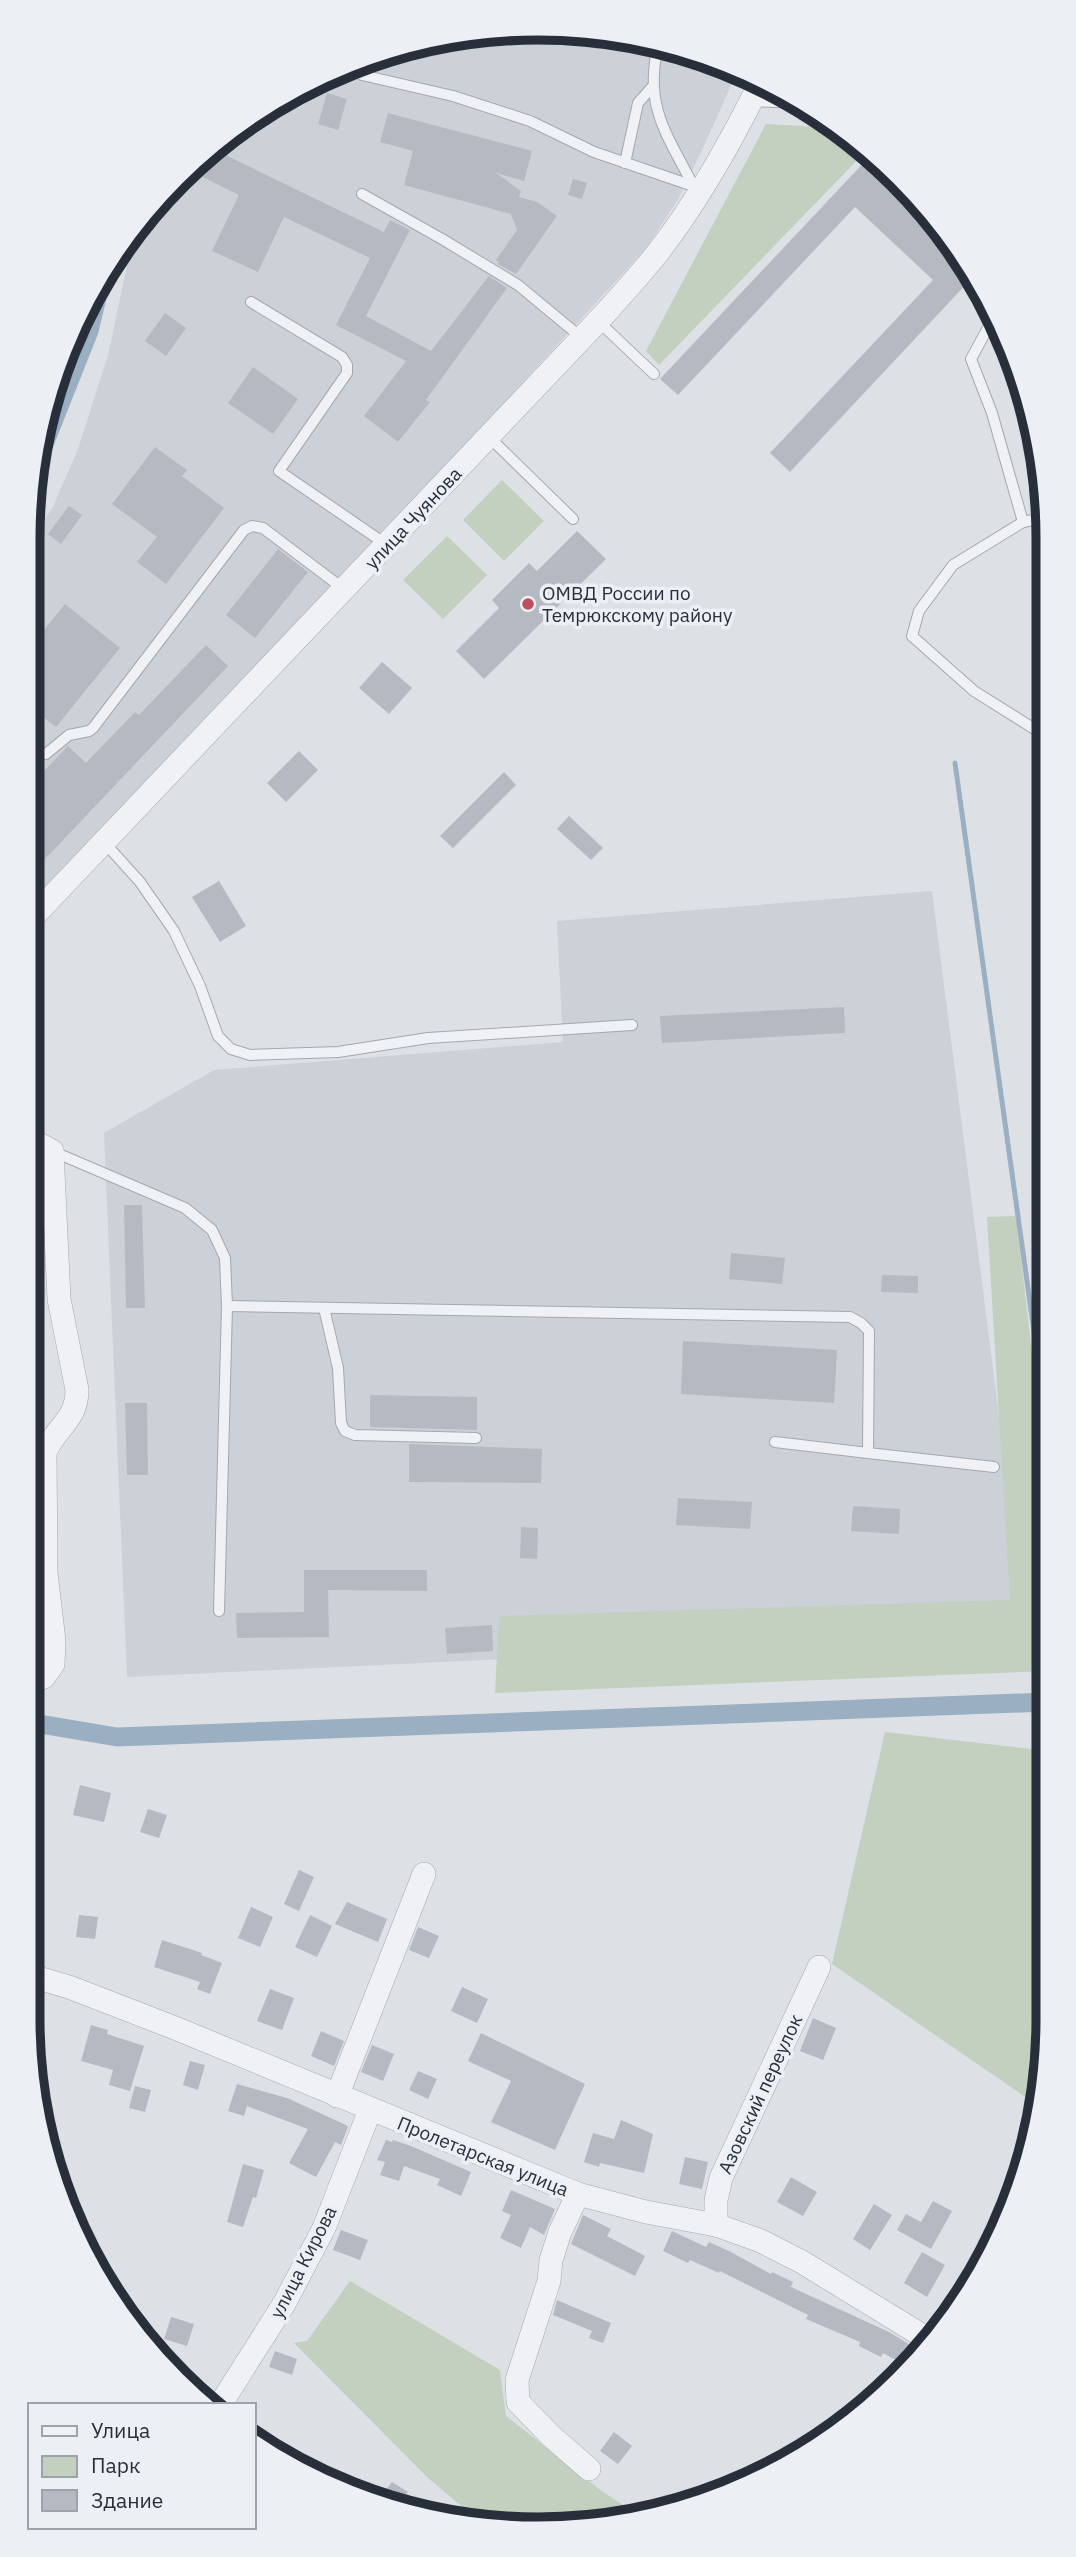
<svg xmlns="http://www.w3.org/2000/svg" width="1076" height="2557" viewBox="0 0 1076 2557" font-family="'IBM Plex Sans',sans-serif">
<rect width="100%" height="100%" fill="#dde1e6"/>
<g fill="#ccd0d7">
<polygon points="505,29 605,32 702,55 737,72 703,148 677,201 647,247 409,507 28,907 28,538 52,509 78,449 108,355 135,229 155,201 228,133 313,80 406,45"/>
<polygon points="932,891 1027,1634 127,1677 104,1133 214,1070 563,1042 557,921"/>
</g>
<g fill="#c3cfbf">
<polygon points="766,124 837,128 865,152 659,365 646,351"/>
<polygon points="502,480 544,521 504,561 463,520"/>
<polygon points="447,536 487,575 443,619 403,580"/>
<polygon points="1016,1216 1046,1473 1047,1671 495,1693 499,1616 1010,1600 987,1217"/>
<polygon points="885,1732 1047,1751 1048,2019 1034,2103 832,1964"/>
<polygon points="350,2281 500,2370 506,2416 603,2492 640,2516 605,2525 479,2521 427,2477 294,2343 307,2341"/>
<polygon points="748,2481 702,2502 665,2511 704,2492"/>
</g>
<polygon fill="#9bafc3" points="117,255 98,334 36,490 55,374 97,283"/>
<g fill="none" stroke-linecap="round" stroke-linejoin="round">
<polyline stroke="#9bafc3" stroke-width="5" points="955,763 1046,1418"/>
<polyline stroke="#9bafc3" stroke-width="19" points="28,1722 117,1737 1047,1702"/>
</g>
<g fill="#b5bac2">
<polygon points="554,31 587,32 602,32 598,49 553,38"/>
<polygon points="327,93 347,99 338,130 318,124"/>
<polygon points="388,113 532,151 524,181 496,173 521,191 519,197 537,202 557,216 516,274 498,264 499,262 496,260 517,230 511,214 404,185 413,151 380,142"/>
<polygon points="213,149 384,232 390,220 410,230 366,316 431,351 489,276 507,288 426,400 430,402 398,442 364,416 406,361 336,325 370,258 284,217 258,272 212,251 239,195 199,175"/>
<polygon points="870,156 922,202 972,278 790,472 770,453 933,280 855,207 678,395 660,379"/>
<polygon points="573,179 587,183 582,199 568,195"/>
<polygon points="165,313 186,328 166,356 145,341"/>
<polygon points="253,367 298,399 273,434 228,403"/>
<polygon points="155,447 187,470 182,476 224,508 166,584 137,562 157,537 112,504"/>
<polygon points="69,506 82,515 61,544 48,534"/>
<polygon points="577,531 606,559 484,679 456,651 499,608 492,600 529,563 537,571"/>
<polygon points="278,549 308,572 255,638 226,615"/>
<polygon points="65,604 120,648 56,727 28,705 28,650"/>
<polygon points="206,645 228,666 28,877 28,788 68,746 86,763 135,712 139,715"/>
<polygon points="382,662 412,688 389,714 359,688"/>
<polygon points="299,751 318,770 286,802 267,783"/>
<polygon points="504,772 516,785 453,848 440,836"/>
<polygon points="569,816 603,848 591,860 557,829"/>
<polygon points="219,881 246,926 220,942 192,897"/>
<polygon points="844,1007 845,1033 662,1043 660,1016"/>
<polygon points="124,1205 142,1205 145,1308 126,1308"/>
<polygon points="731,1253 785,1258 782,1284 729,1279"/>
<polygon points="882,1275 918,1276 918,1293 881,1292"/>
<polygon points="683,1341 837,1350 834,1403 681,1394"/>
<polygon points="370,1395 477,1397 477,1430 370,1427"/>
<polygon points="125,1403 147,1403 148,1475 127,1475"/>
<polygon points="409,1444 542,1449 541,1483 409,1482"/>
<polygon points="678,1498 752,1502 750,1529 676,1525"/>
<polygon points="853,1506 900,1509 899,1534 851,1531"/>
<polygon points="521,1527 538,1528 537,1559 520,1558"/>
<polygon points="304,1570 427,1570 427,1591 328,1590 329,1637 237,1638 236,1613 304,1612"/>
<polygon points="492,1625 493,1651 447,1654 445,1628"/>
<polygon points="80,1785 111,1793 104,1822 73,1815"/>
<polygon points="148,1809 167,1815 159,1838 140,1832"/>
<polygon points="299,1870 314,1877 299,1911 284,1904"/>
<polygon points="347,1902 387,1919 378,1942 335,1924"/>
<polygon points="251,1907 273,1917 260,1947 238,1938"/>
<polygon points="79,1915 98,1917 95,1939 76,1937"/>
<polygon points="310,1915 332,1926 317,1957 295,1947"/>
<polygon points="418,1927 439,1936 429,1958 409,1950"/>
<polygon points="162,1940 202,1953 201,1955 222,1963 210,1994 197,1989 200,1982 154,1967"/>
<polygon points="462,1987 488,1999 477,2023 451,2011"/>
<polygon points="270,1989 294,1998 282,2030 257,2021"/>
<polygon points="813,2018 836,2028 823,2060 800,2051"/>
<polygon points="91,2025 108,2030 107,2034 144,2046 130,2091 109,2085 113,2070 81,2061"/>
<polygon points="321,2031 344,2041 334,2066 311,2056"/>
<polygon points="481,2033 585,2084 555,2150 491,2122 511,2081 468,2061"/>
<polygon points="372,2045 394,2054 383,2081 361,2072"/>
<polygon points="190,2061 205,2065 198,2090 183,2085"/>
<polygon points="418,2071 437,2079 428,2099 409,2090"/>
<polygon points="237,2084 287,2098 346,2125 348,2127 341,2145 335,2142 316,2177 289,2163 308,2129 247,2106 244,2116 228,2111"/>
<polygon points="135,2086 151,2090 145,2112 129,2108"/>
<polygon points="621,2120 653,2134 644,2173 600,2163 599,2167 584,2162 593,2133 614,2139"/>
<polygon points="386,2140 392,2142 393,2140 411,2146 471,2172 461,2196 437,2185 440,2179 404,2166 399,2181 380,2175 385,2162 377,2160"/>
<polygon points="685,2157 708,2162 702,2189 679,2184"/>
<polygon points="243,2164 264,2170 256,2198 253,2197 243,2227 227,2222"/>
<polygon points="791,2177 817,2192 803,2216 777,2202"/>
<polygon points="511,2190 555,2209 544,2235 530,2227 521,2248 500,2238 511,2215 502,2211"/>
<polygon points="933,2201 952,2211 931,2249 897,2230 906,2214 921,2222"/>
<polygon points="874,2204 892,2215 870,2250 853,2239"/>
<polygon points="583,2215 611,2229 607,2236 645,2256 635,2276 571,2244"/>
<polygon points="341,2230 368,2240 360,2260 333,2250"/>
<polygon points="672,2231 706,2247 709,2242 729,2251 771,2274 772,2272 793,2282 791,2287 889,2332 912,2346 903,2364 883,2353 881,2357 859,2346 860,2342 806,2319 808,2315 720,2271 719,2273 690,2260 688,2263 663,2251"/>
<polygon points="922,2252 945,2265 927,2297 904,2283"/>
<polygon points="557,2300 611,2323 603,2343 589,2338 592,2331 553,2315"/>
<polygon points="171,2317 194,2324 187,2346 164,2339"/>
<polygon points="275,2351 297,2359 292,2375 269,2367"/>
<polygon points="614,2432 632,2446 618,2464 600,2451"/>
<polygon points="392,2482 408,2492 399,2504 381,2497"/>
</g>
<g fill="none" stroke-linecap="round" stroke-linejoin="round">
<defs>
<g id="lane">
<path d="M658,45C644,106 666,133 693,185"/>
<polyline points="349,67 362,75 453,96 530,121 594,152 702,189"/>
<polyline points="751,101 799,103"/>
<polyline points="625,163 638,103 653,86"/>
<polyline points="362,194 442,239 518,285 582,338"/>
<polyline points="251,302 342,357 347,365 347,373 279,471 387,545"/>
<polyline points="996,313 971,359 992,413 1023,522"/>
<polyline points="598,321 654,374"/>
<polyline points="489,437 573,519"/>
<polyline points="1044,518 1023,522 953,565 919,611 912,636 974,691 1044,735"/>
<polyline points="28,751 46,754 69,735 89,731 93,728 244,530 252,526 263,528 345,590"/>
<polyline points="104,842 140,882 174,931 200,986 218,1036 231,1049 250,1055 338,1052 428,1038 632,1025"/>
<polyline points="52,1151 185,1208 212,1230 225,1258 227,1306 219,1611"/>
<polyline points="227,1306 850,1317 861,1323 869,1331 868,1453 994,1467"/>
<polyline points="324,1308 338,1368 341,1423 345,1431 355,1435 476,1438"/>
<polyline points="775,1442 868,1453"/>
</g>
<g id="street">
<path d="M28,922L598,321C619,298 640,275 659,251C699,199 731,142 760,83"/>
<path d="M28,1683L44,1677L53,1664L54,1641L46,1573L45,1453C55,1427 77,1421 77,1390L59,1299L52,1151L28,1138"/>
<polyline points="28,1975 69,1987 175,2028 578,2194 646,2212 716,2225 761,2241 802,2262 931,2341"/>
<polyline points="337,2096 424,1874"/>
<polyline points="578,2194 560,2232 551,2260 549,2281 517,2380 518,2402 551,2436 589,2469"/>
<polyline points="716,2225 716,2200 721,2178 819,1967"/>
<polyline points="220,2405 284,2304 324,2228 370,2110"/>
</g>
</defs>
<use href="#lane" stroke="#a3a8af" stroke-width="12"/>
<use href="#street" stroke="#a3a8af" stroke-width="24"/>
<use href="#lane" stroke="#f0f1f4" stroke-width="10"/>
<use href="#street" stroke="#f0f1f4" stroke-width="23"/>
</g>
<circle fill="#c04d60" stroke="#ecf0f4" stroke-width="2.5" cx="528" cy="604" r="7"/>
<g text-anchor="middle" stroke-width="7" stroke-linejoin="round" paint-order="stroke">
<g font-size="19" fill="#282f3b" stroke="#ecf0f4">
<text transform="translate(413 518) rotate(-47)" y="7">улица Чуянова</text>
<text transform="translate(760 2094) rotate(-65)" y="7">Азовский переулок</text>
<text transform="translate(483 2156) rotate(22)" y="7">Пролетарская улица</text>
<text transform="translate(303 2262) rotate(-63)" y="7">улица Кирова</text>
</g>
<g font-size="19" fill="#282f3b" stroke="#ecf0f4" text-anchor="start">
<text x="542" y="600">ОМВД России по<tspan x="542" dy="22">Темрюкскому району</tspan></text>
</g>
</g>
<path d="M0 0H1076V2557H0ZM538 40H538A498 498 0 0 1 1036 538V2019A498 498 0 0 1 538 2517H538A498 498 0 0 1 40 2019V538A498 498 0 0 1 538 40Z" fill="#ecf0f4" fill-rule="evenodd"/>
<path fill="none" stroke="#282f3b" stroke-width="9" d="M538 40H538A498 498 0 0 1 1036 538V2019A498 498 0 0 1 538 2517H538A498 498 0 0 1 40 2019V538A498 498 0 0 1 538 40Z"/>
<rect x="28" y="2403" width="228" height="126" fill="#ecf0f4" stroke="#9ea3aa" stroke-width="2"/>
<rect x="42" y="2426" width="35" height="10" fill="#f0f1f4" stroke="#9ea3aa" stroke-width="2"/>
<text x="91" y="2438" font-size="21" fill="#282f3b">Улица</text>
<rect x="42" y="2456" width="35" height="21" fill="#c3cfbf" stroke="#9ea3aa" stroke-width="2"/>
<text x="91" y="2473" font-size="21" fill="#282f3b">Парк</text>
<rect x="42" y="2490" width="35" height="21" fill="#b5bac2" stroke="#9ea3aa" stroke-width="2"/>
<text x="91" y="2508" font-size="21" fill="#282f3b">Здание</text>
</svg>
